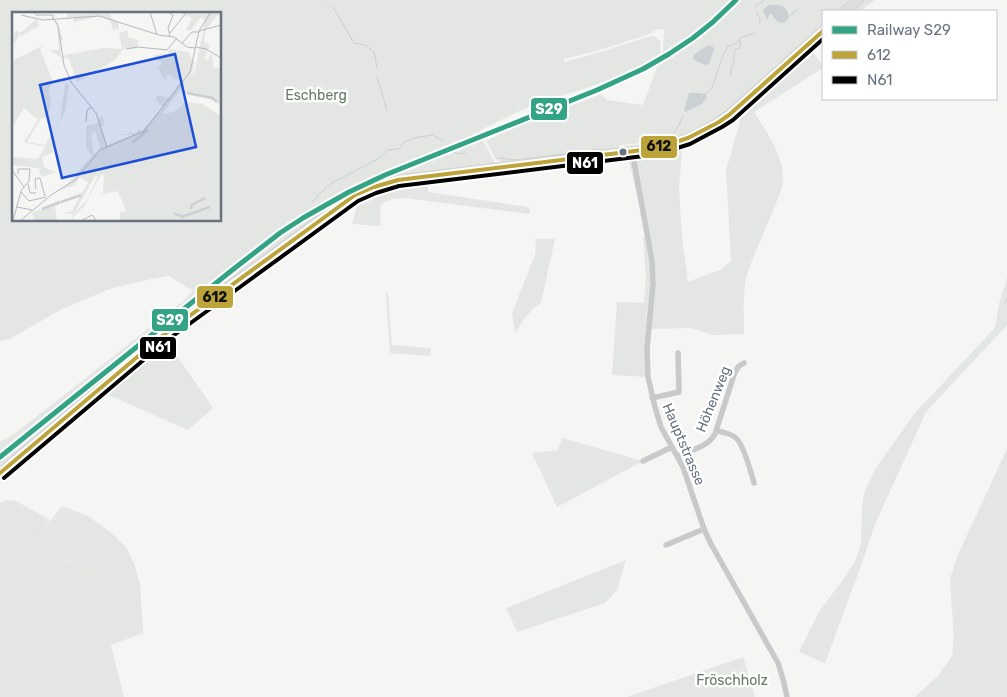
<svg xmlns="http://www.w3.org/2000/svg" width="1007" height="697" viewBox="0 0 1007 697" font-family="Rubik,sans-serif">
<rect width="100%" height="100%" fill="#f5f5f4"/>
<polygon fill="#e5e7e6" points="62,506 88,516 82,528 106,548 96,560 92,563 75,565 60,558 53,547 39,535"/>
<g fill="#e3e6e2" fill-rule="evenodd">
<path d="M0,0H734C705,28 671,55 634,71C602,84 568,93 536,104C517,111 498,122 480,130L484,143L499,170L619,156L649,157L664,155L682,149L679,189L682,236L688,282L722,269L731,261L726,170L743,111L739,107L712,123L680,138L647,145L642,144L641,139L640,143L621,145L615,149L504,163L496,160L486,141L507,130L601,94L607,100L643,105L659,62L683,47L701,34L739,0H875L860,11H823V40L811,49L823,66V68L754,112C769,136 789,162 781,191L749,268C742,289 744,312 744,334L713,335L691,328L648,329V377L612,375L617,302L644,303L646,277L643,237L647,236L629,162L626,158L428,181V192L529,207L530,214L405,198L392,199L381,204L380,226L352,224L358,202L354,201L166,340L213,408L188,430L104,393L24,462L7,468L0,473V442L15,433L63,396L182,302L193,291L169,276L151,279L112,288L60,310L10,339L0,341ZM14,14H220V220H14ZM658,29H664L663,51L661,53L660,41L655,37L651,36L597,53L564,62V59L597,51L647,35Z"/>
<path d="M535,239H555L541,303C529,310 522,322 515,333L512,313L535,255L536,247Z"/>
<polygon points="1007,278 1007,325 926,412 876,522 859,571 825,663 799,652 819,612 847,574 856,559 861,544 862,509 864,494 867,486 876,468 914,414 995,328 999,304"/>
<polygon points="386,293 388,293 392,345 431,348 430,356 390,353"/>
<polygon points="562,438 643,461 557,507 532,453 558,450"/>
<polygon points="1007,449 1007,697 915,697 938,676 952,656 954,638 950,579 957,557"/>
<polygon points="6,500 16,501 50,520 39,535 53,547 60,558 75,565 92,563 96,560 106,548 82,528 88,516 110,532 126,547 135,566 140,584 143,633 111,645 124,697 0,697 0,503"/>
<polygon points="626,560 617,590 605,603 517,632 506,608"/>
<polygon points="743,657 755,697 627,697"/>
</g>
<g fill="#cad0d3">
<path d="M769,5C780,4 787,5 789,17L786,22L781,23L777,21L771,14L769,15L768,18L767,20L763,10Z"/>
<polygon points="709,45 713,47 714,49 709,64 705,65 693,59 693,56 700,50"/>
<polygon points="689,93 699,93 702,94 705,93 707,97 702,104 685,112 684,111"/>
</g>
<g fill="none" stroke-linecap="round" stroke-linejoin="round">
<g stroke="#cad0d3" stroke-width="1">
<polyline points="324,0 325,0"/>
<polyline points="759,4 764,0"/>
<polyline points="333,7 354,43 365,45 374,52 377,68"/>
<polyline points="754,7 758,4"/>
<polyline points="756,13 760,18 760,23"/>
<polyline points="789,16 798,9"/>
<path d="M731,75C730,69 733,66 734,60C734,55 734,53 736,49L740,48V40"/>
<polyline points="377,77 387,110"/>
<polyline points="706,93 712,88 722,58 728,46 737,43 740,38 754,33"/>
<path d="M652,139C674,137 674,136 683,116"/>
<polyline points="454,152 455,153 465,154"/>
<polyline points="498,158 516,160 601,149"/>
<polyline points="312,202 330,184 376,160 388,150 399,149 404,142 419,137 433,135 435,137 443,140"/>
<polyline points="1005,302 1007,298"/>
</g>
<defs>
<g id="secondary">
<polyline points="845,11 858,0"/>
<path d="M0,473L162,336L294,239L336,208L355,195L374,187L398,180L643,150C676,145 702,135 729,115L823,31"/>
</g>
</defs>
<use href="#secondary" stroke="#d2d3d3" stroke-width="11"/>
<g stroke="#c8c9ca" stroke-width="5.5">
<polyline points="632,151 652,261 653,284 647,349 648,377 655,407 661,427 683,467 704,529 711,544 778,663 783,679 787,697"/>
<polyline points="652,398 679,392 678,353"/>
<path d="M717,431C723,432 730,433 736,438C743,444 751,472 754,483"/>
<path d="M678,456C690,450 708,447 715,434L735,372L739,366L744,363"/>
<polyline points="643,461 672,447"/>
<polyline points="666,545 704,529"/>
</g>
<use href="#secondary" stroke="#dddedf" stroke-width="9"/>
<defs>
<polyline id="bus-1" points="0,473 162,336 355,195 374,187 398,180 643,150 667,145 688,138 719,122 729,115 823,31"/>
<polyline id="bus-2" points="4,478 166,341 358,201 376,193 399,186 644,156 668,151 690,144 722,127 733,120 823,39"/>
</defs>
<use href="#bus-1" stroke="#fff" stroke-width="8"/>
<use href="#bus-2" stroke="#fff" stroke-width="8"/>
<use href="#bus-1" stroke="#bca43a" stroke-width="4"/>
<use href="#bus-2" stroke="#000" stroke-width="4"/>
<defs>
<polyline id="rail-1" points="0,457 231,271 280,233 303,218 349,192 385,175 597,90 643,69 669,54 693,38 713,22 736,0"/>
</defs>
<use href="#rail-1" stroke="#fff" stroke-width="9"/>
<use href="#rail-1" stroke="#32a384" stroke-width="5"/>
</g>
<circle fill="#697380" stroke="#fff" stroke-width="2" cx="623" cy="152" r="4.5"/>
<g text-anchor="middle" stroke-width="5" stroke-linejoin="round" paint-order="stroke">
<g font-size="14" fill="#687967" stroke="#fff">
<text x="316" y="100">Eschberg</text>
<text x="732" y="685">Fröschholz</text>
</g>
<g font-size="14" fill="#697380" stroke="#fff">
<text transform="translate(713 399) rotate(-68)" y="5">Höhenweg</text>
<text transform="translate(684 444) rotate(67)" y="5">Hauptstrasse</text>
</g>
</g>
<g transform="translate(12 12)">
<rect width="209" height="209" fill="#f5f5f4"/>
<path d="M55,0H98L99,6L106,10L107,17L101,18L98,8L87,4L63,10L64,17L61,6H55ZM166,0H209V9L207,2L194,17L192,29L198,34L192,46L195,48L200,42L201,55L209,57V95L200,86L170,81V76L150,102L161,100L175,90L190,92L209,104V209H108V200L114,199L106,179L91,182L92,162L88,164L73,193L62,204L61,209L60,202L53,201L60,199L68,184L43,194L45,209H23L20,201L69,182L76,171L68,165L63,173L50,178L80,144L74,135V114L87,111L86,105L91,104L92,114L89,115L95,133L121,123H107L124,121L127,117L130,119L151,95L143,87L146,83L158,86L169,68L162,67L157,62L153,65L157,69L151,66L146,55L150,52L141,43L156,42L157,37L176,40L182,51L184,47L179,63L183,59L193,9L189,5L179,18L174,19L180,6ZM83,119L88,136L82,143L79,123ZM83,164H86L75,188L63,200ZM25,7L27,14L9,24L8,22L2,32L0,24L5,18L8,21ZM45,7L51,29H48L49,44L90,36L110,37L107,21L116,18V25L126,28V35L111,37L103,48L65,70L57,47L50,45L52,53L49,45L37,38H47ZM32,33L28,37L41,70L37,77L39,90L36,106H29L15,130L33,133L48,109L53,72L57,73L53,100L41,122L42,140L30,145L32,155L44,160L29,165L27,156L0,153V145L26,147L33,135L12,130L26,108L12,96L0,115V49Z" fill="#e3e6e2" fill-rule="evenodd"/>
<path fill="none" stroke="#cad0d3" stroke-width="2.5" d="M175,81L200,86L205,90M121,130L136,118M49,190L69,183M30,197L48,190M179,197L180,193L193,186M162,201L170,205L198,195"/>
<path fill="none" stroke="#b5b9bf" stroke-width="1" d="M22,0L24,3H41V7M138,0L145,23M157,1L161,3L156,16L158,24M9,3L31,8L87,4L147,23L162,25L175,35L183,36M42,7L46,14L52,53L59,70L84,101L95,135M187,19L199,0M158,21L174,1M170,31L180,20H187M184,35L194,37L209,46M114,37L126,35L155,38L165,26M74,110L75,98L80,95M0,158L12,175M16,172L18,181H24M24,177L23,167L28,166L33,184M9,180L17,189L34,185M5,195L20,198M1,209L9,179L17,169L18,157H6V162M8,209L39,183L63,168L88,138L132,119L178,60L187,19L209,13M69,209L80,203L85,209"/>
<path fill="#1d4ed8" fill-opacity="0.15" stroke="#1d4ed8" stroke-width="2.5" d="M163,42L184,135L50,166L28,73Z"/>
<rect width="209" height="209" fill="none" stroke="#697380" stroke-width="2.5"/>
</g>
<g stroke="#fff" stroke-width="2">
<rect x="530" y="97" width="38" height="24" rx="5" fill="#32a384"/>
<rect x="640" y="135" width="38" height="24" rx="5" fill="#bca43a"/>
<rect x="566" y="151" width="38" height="24" rx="5" fill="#000"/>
<rect x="196" y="285" width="38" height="24" rx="5" fill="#bca43a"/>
<rect x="151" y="308" width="38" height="24" rx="5" fill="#32a384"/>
<rect x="139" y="336" width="38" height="24" rx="5" fill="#000"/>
</g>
<g font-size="14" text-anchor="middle" font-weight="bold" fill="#fff">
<text x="549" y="114">S29</text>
<text x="585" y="168">N61</text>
<text x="170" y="325">S29</text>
<text x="158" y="352">N61</text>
</g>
<g font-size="14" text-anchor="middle" font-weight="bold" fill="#111">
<text x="659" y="151">612</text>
<text x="215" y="302">612</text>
</g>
<rect x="822" y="10" width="175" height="90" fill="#ffffff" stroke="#c3c7cc"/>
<rect x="832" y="26" width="25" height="8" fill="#32a384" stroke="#c3c7cc"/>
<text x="867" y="35" font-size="15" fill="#697380">Railway S29</text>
<rect x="832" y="51" width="25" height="8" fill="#bca43a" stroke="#c3c7cc"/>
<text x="867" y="60" font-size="15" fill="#697380">612</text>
<rect x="832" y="76" width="25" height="8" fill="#000000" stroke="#c3c7cc"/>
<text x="867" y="85" font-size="15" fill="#697380">N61</text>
</svg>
